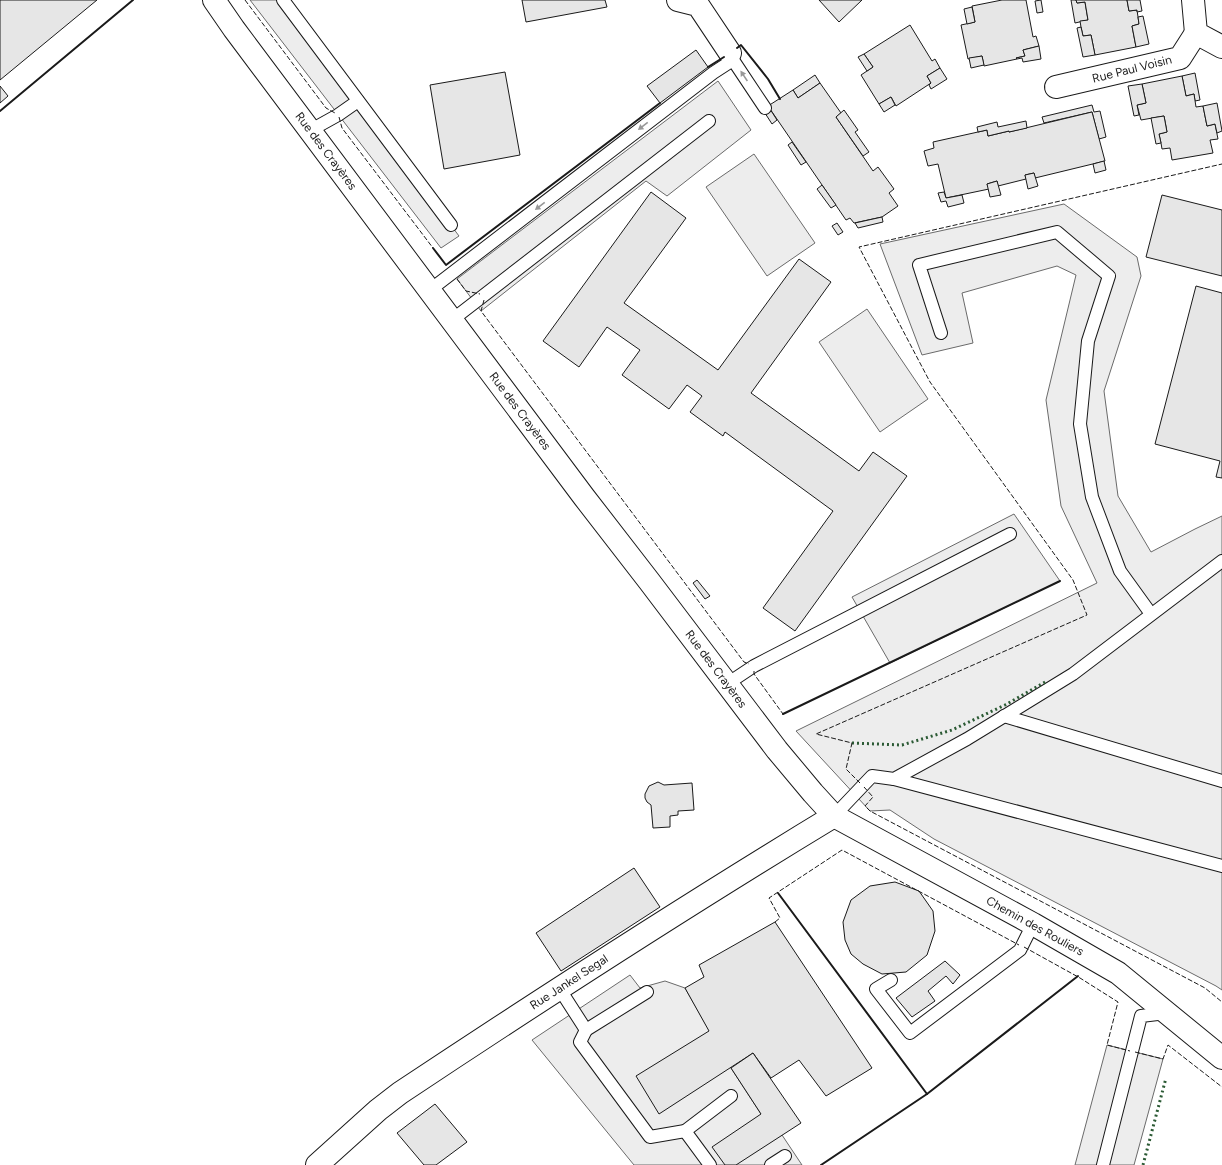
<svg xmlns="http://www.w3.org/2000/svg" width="1222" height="1165" viewBox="0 0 1222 1165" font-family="Figtree,sans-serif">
<rect width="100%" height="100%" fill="#fff"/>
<g fill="#ededed" stroke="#6a6a6a">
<polygon points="250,0 283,0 459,236 441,248"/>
<polygon points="718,81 751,130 667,196 646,181 481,311 457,279"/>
<polygon points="754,154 815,243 767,276 706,187"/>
<polygon points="1064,204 1137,257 1141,276 1104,391 1118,496 1151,552 1195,529 1222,516 1222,990 1216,986 934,839 890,810 870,811 796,731 1097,583 1061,506 1046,400 1076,275 1057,266 962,293 973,343 922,355 880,244"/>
<polygon points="867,309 928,399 880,432 819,342"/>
<polygon points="1014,514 1060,581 890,663 852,597"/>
<polygon points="630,975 640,988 665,981 685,988 731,1068 761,1114 782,1135 802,1165 634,1165 532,1040"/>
<polygon points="1107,1045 1163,1059 1134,1165 1075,1165"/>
</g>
<g fill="#e6e6e6" stroke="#1a1a1a">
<polygon points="0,0 97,0 0,80"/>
<polygon points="522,0 605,0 607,7 526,22"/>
<polygon points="819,0 862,0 839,22"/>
<polygon points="1002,0 1026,0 1033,37 1036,36 1039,46 1023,50 1025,56 1016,58 1017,59 984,66 982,56 968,59 961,25 975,22 972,6"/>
<polygon points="1041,0 1043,12 1037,13 1035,1"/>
<polygon points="1071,0 1076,0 1077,3 1085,2 1088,20 1075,23"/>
<polygon points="1076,0 1127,0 1129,11 1137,10 1139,24 1132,26 1136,47 1095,55 1091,35 1083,36 1081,27 1080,21 1088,20 1085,2 1077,3"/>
<polygon points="1127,0 1140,0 1142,11 1137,12 1137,10 1129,11"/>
<polygon points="972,7 975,22 967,24 964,9"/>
<polygon points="1143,16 1149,44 1136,47 1132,26 1139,24 1138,17"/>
<polygon points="910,25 932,61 935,59 940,68 927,76 931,83 896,106 891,97 879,104 861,75 873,67 864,54"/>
<polygon points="1081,27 1083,36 1091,35 1095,55 1083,57 1077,28"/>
<polygon points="1039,46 1041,59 1023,62 1022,58 1017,59 1016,58 1025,56 1023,50"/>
<polygon points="696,50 708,67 660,103 647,86"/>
<polygon points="864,54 873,67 867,71 858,57"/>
<polygon points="982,56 984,65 971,68 969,58"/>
<polygon points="940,68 947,79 931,89 929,85 931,83 927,76"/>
<polygon points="505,72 520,155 444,169 430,85"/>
<polygon points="1195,73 1200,100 1195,101 1194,94 1186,96 1182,76"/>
<polygon points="815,75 820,83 798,98 793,90"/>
<polygon points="1182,76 1186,96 1194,94 1196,107 1203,106 1207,126 1215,124 1218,139 1210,140 1213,153 1172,160 1170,148 1162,149 1161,143 1159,134 1167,132 1164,116 1141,120 1137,105 1146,103 1142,84"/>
<polygon points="820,83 841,113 836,117 873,171 878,167 894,189 889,193 898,206 882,217 854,223 850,218 846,220 768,106 793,90 798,98"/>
<polygon points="1142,84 1146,103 1137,105 1139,115 1134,116 1128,86"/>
<polygon points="0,86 8,96 0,103"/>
<polygon points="891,97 895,105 884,112 879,104"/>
<polygon points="1217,103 1222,131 1217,133 1215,124 1207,126 1203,106"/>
<polygon points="1092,105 1094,112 1100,111 1106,137 1099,139 1092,112 1044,123 1042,117"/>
<polygon points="768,106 777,120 772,124 763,110"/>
<polygon points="844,110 858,130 855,132 869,152 863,156 836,117"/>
<polygon points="1092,112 1105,161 1035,178 1034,173 1025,175 1026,179 998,186 997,181 987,184 989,189 946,198 938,164 928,166 924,151 934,148 933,142 987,130 988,136 1009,131 1009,132"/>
<polygon points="1164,116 1167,132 1159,134 1161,143 1156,144 1151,118"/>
<polygon points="1026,121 1027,128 1009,132 1009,131 988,136 987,130 978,132 977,127 997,122 998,127"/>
<polygon points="792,142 806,162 801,165 788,145"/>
<polygon points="1104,161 1106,170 1095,173 1093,164"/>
<polygon points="1034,173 1038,186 1028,189 1025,175"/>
<polygon points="997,181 1001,195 990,197 987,184"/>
<polygon points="822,185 836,205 831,208 817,189"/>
<polygon points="651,192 686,218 624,303 718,370 799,259 831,282 751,393 859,471 873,452 907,476 795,631 763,608 833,511 725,432 723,436 690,412 702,396 687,385 669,409 622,375 640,350 607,327 579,367 543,341"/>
<polygon points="944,192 946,198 962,195 964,203 948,207 946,201 941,202 938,193"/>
<polygon points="1162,195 1222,210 1222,276 1146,257"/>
<polygon points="882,217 883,222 858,228 855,223"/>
<polygon points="837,223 843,232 838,235 832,226"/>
<polygon points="1196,286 1222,293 1222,478 1216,477 1220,461 1155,444"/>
<polygon points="697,580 710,596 705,599 693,583"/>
<polygon points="658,782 664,785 692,783 694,810 678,811 678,815 670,816 670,827 653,828 651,805 647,802 645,798 645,794 649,786"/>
<polygon points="634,868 660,907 561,971 536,933"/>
<polygon points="895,882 919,891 933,911 935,931 927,955 906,972 882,974 863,964 851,954 845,940 843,922 851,900 870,886"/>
<polygon points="775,922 872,1068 826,1096 799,1060 771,1078 753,1053 659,1114 636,1076 709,1031 685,988 704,977 699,965"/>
<polygon points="945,961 960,975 953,984 946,976 928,991 935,1001 912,1017 896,998"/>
<polygon points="753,1053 801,1123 736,1165 725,1165 712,1147 761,1114 731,1068"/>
<polygon points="435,1104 467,1142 436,1165 424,1165 397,1133"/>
</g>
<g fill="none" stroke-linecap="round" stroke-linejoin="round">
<defs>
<g id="lane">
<polyline points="283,0 451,225"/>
<polyline points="311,130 338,115 358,101"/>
<polyline points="430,290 713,73 733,60 765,108"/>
<polyline points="452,320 709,121"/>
<polyline points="941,333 919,265 1057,232 1109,276 1088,341 1080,424 1092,497 1120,571 1151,614"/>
<polyline points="727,684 754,666 1010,534"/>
<polyline points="1004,716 1222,781"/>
<polyline points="894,779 1222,866"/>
<polyline points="834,816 872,776 894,779 967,739 1073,674 1222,561"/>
<polyline points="891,980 876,989 910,1033 1020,950 1033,924"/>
<polyline points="559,988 586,1030 580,1042 650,1137 685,1131 731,1096"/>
<polyline points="586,1030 647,992"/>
<polyline points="685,1131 710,1165"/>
<polyline points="771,1165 785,1156"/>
<polyline points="1103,1165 1141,1016 1166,1013"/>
</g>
<g id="street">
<polyline points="214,0 234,29 584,497 649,581 777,750 813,793 834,816 1033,924 1118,973 1222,1058"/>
<polyline points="678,0 698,5 730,53"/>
<polyline points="1193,0 1196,33 1222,47"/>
<polyline points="1056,87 1180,58 1196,33"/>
<path d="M317,1165L378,1110L400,1093C543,998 687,905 834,816"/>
</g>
</defs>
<use href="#lane" stroke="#1a1a1a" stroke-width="14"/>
<use href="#street" stroke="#1a1a1a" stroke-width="24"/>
<use href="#lane" stroke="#fff" stroke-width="12"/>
<use href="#street" stroke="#fff" stroke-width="22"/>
<g stroke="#2b5a34" stroke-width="3" stroke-dasharray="2 3" stroke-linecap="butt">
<polyline points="852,743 902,745 952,730 1005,705 1047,681"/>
<polyline points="1143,1165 1166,1078"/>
</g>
<g stroke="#1a1a1a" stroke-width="1" stroke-dasharray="5 2" stroke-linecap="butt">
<polyline points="245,0 326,108 335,113"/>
<polyline points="339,117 342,128 433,248"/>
<polyline points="457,279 466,291 480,294"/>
<polyline points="484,300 481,311 744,662 749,664"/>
<polyline points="754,671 754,674 783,714"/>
<polyline points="860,783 846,769 852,743 816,734 1087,615 1073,580 930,382 859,247 1222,164"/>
<polyline points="864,787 873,797 865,806 870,811 1205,988 1222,1002"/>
<polyline points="775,922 780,918 769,898 842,850 1019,945"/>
<polyline points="1024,947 1080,978 1118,1002 1107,1045 1130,1051"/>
<polyline points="1135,1052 1163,1059 1168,1045 1222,1087"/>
</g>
<g stroke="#1a1a1a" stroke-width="2">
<polyline points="737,48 741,45 768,79 780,99"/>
<polyline points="708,67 724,57"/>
<polyline points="0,111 133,0"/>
<polyline points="433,248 446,265 660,103"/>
<polyline points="783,714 1060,581"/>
<polyline points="778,893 927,1094"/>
<polyline points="821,1165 927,1094 1078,976"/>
</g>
</g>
<defs><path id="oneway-solid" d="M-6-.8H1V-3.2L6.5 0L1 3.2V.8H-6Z"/></defs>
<g fill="#989898">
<use href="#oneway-solid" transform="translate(744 76) rotate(-124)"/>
<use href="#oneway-solid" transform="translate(643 126) rotate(142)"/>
<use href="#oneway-solid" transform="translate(540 206) rotate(142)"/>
</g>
<g text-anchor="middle" stroke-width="3" stroke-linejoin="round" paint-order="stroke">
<g font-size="12" fill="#1a1a1a" stroke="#fff">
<text transform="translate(1132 69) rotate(-14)" y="4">Rue Paul Voisin</text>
<text transform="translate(326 151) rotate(53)" y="4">Rue des Crayères</text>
<text transform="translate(520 411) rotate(53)" y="4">Rue des Crayères</text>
<text transform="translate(716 669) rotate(53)" y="4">Rue des Crayères</text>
<text transform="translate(1035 926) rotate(29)" y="4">Chemin des Rouliers</text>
<text transform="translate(569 982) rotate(-33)" y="4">Rue Jankel Segal</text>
</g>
</g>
</svg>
